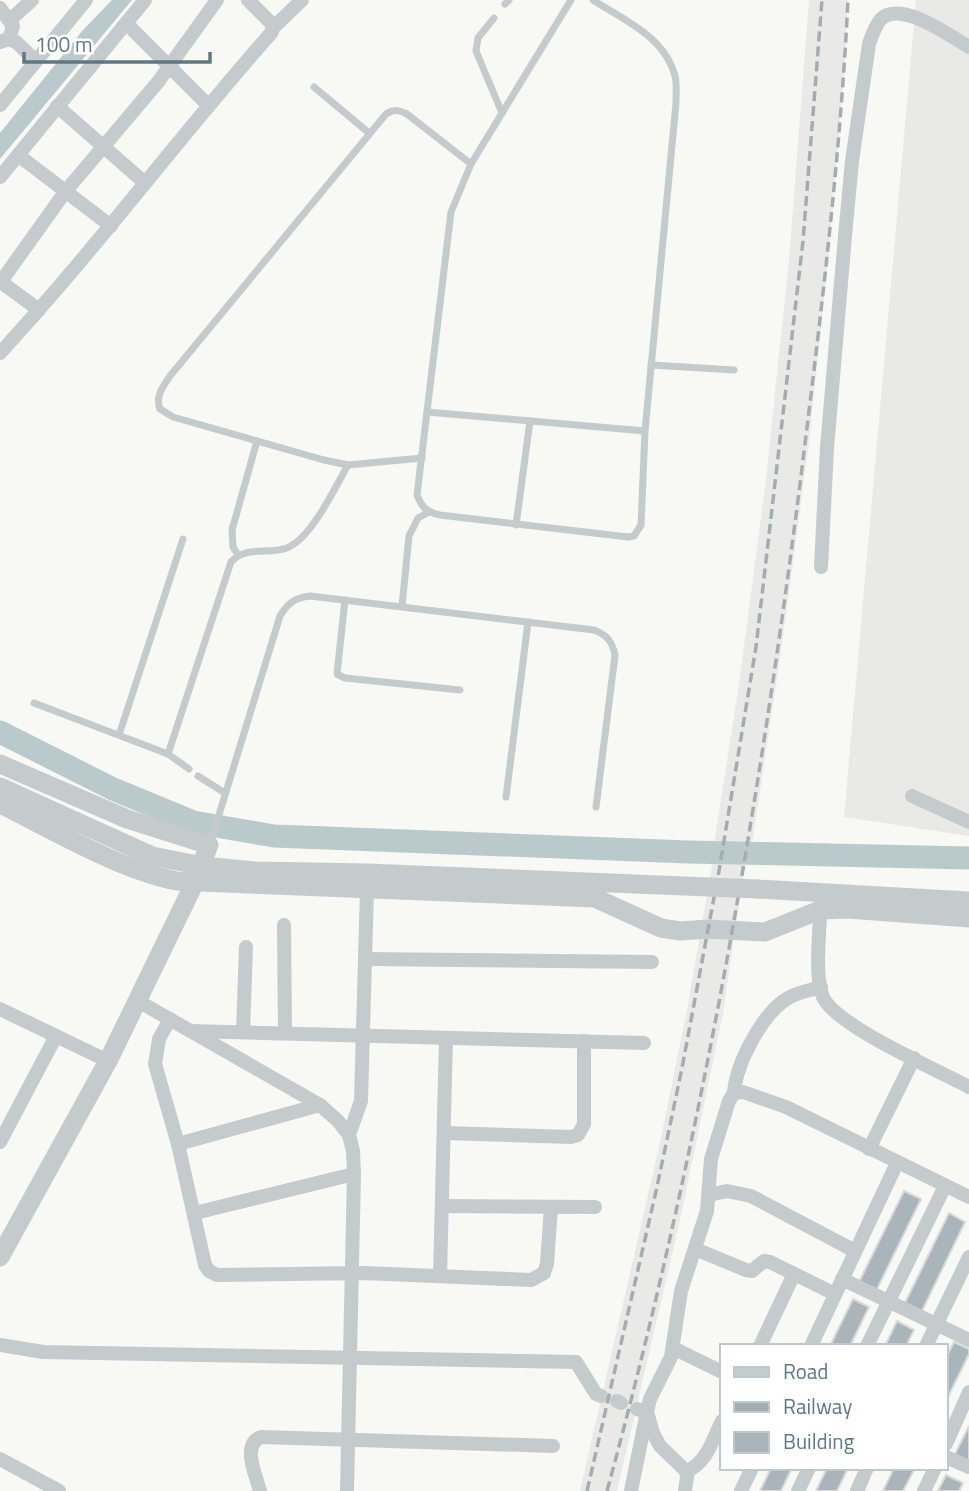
<svg xmlns="http://www.w3.org/2000/svg" width="969" height="1491" viewBox="0 0 969 1491" font-family="'Titillium Web',sans-serif">
<rect width="100%" height="100%" fill="#f8f8f5"/>
<g fill="#e9e9e8">
<polygon points="809,0 848,0 844,75 829,251 809,442 782,644 752,844 714,844 739,684 766,479 789,260"/>
<polygon points="916,0 969,0 969,836 844,817"/>
<polygon points="713,861 745,863 723,1013 680,1220 617,1491 580,1491 661,1138 686,1015"/>
</g>
<polygon fill="#bacacc" points="112,0 132,0 0,159 0,133 83,30"/>
<g fill="none" stroke-linecap="round" stroke-linejoin="round">
<polyline stroke="#bacacc" stroke-width="23" points="0,732 113,789 193,822 274,836 688,852 969,858"/>
</g>
<g fill="#a9b5ba" stroke="#dad9d7" stroke-width="2">
<polygon points="904,1191 921,1199 876,1291 859,1282"/>
<polygon points="949,1213 965,1222 921,1313 904,1305"/>
<polygon points="853,1299 869,1307 850,1346 830,1346"/>
<polygon points="897,1321 914,1330 906,1346 885,1346"/>
<polygon points="954,1342 969,1349 969,1354 946,1401 946,1358"/>
<polygon points="969,1426 969,1463 954,1456"/>
<polygon points="771,1468 792,1468 781,1491 760,1491"/>
<polygon points="827,1468 848,1468 837,1491 816,1491"/>
<polygon points="894,1468 915,1468 903,1491 883,1491"/>
<polygon points="946,1475 963,1483 959,1491 938,1491"/>
</g>
<g fill="none" stroke-linecap="round" stroke-linejoin="round">
<g stroke="#c5cacd" stroke-width="7">
<path d="M571,0L471,164L451,212L417,495C422,508 427,512 440,515L628,537L634,536L641,525L645,431L676,103C676,95 677,84 675,76C665,37 624,20 593,0"/>
<polyline points="505,4 509,0"/>
<polyline points="494,18 478,38 476,51 502,113"/>
<polyline points="314,87 369,133"/>
<polyline points="651,365 734,370"/>
<polyline points="427,412 645,431"/>
<path d="M422,458L348,465L324,460L173,417L160,409C155,396 163,387 170,376L386,114C394,109 399,110 407,114L471,164"/>
<polyline points="516,525 530,421"/>
<polyline points="238,555 233,547 232,530 257,441"/>
<polyline points="345,600 337,674 345,678 460,690"/>
<polyline points="402,606 409,536 418,518 429,512"/>
<polyline points="34,703 168,754 189,769"/>
<polyline points="119,735 183,539"/>
<path d="M168,754L231,562C247,545 268,555 287,548C312,538 335,487 348,465"/>
<polyline points="198,776 225,793"/>
<polyline points="506,797 528,622"/>
<path d="M210,844L280,616C288,603 294,598 310,596L594,630C607,635 612,641 615,655L596,807"/>
</g>
<g stroke="#c5cacd" stroke-width="14">
<polyline points="0,8 13,26 9,39"/>
<polyline points="10,20 32,0"/>
<polyline points="126,23 208,105"/>
<polyline points="273,28 302,0"/>
<polyline points="0,42 9,39 16,42 36,61"/>
<polyline points="0,105 86,0"/>
<polyline points="57,106 145,183"/>
<polyline points="18,155 111,226"/>
<polyline points="0,177 145,0"/>
<polyline points="1,282 39,310"/>
<polyline points="0,283 65,192 158,82 217,0"/>
<path d="M0,353C95,250 179,137 272,32V24L248,0"/>
<path d="M821,567L827,448L845,236L852,161L869,44C872,35 875,26 881,19C901,0 950,36 969,47"/>
<polyline points="912,796 969,822"/>
<path d="M820,910C820,934 814,976 823,997C836,1026 937,1070 969,1087"/>
<polyline points="284,925 285,1033"/>
<polyline points="366,959 652,962"/>
<polyline points="138,1001 320,1105 338,1121 349,1135"/>
<polyline points="0,1009 108,1061"/>
<polyline points="170,1019 159,1039 155,1064 178,1144 205,1265 209,1271 217,1275 364,1273 531,1280 544,1273 547,1264 551,1207"/>
<polyline points="190,1031 644,1043"/>
<polyline points="243,1031 246,947"/>
<path d="M734,1093C736,1064 763,1011 790,997C799,992 811,990 821,987"/>
<polyline points="444,1133 571,1137 578,1135 584,1124 584,1041"/>
<polyline points="0,1142 56,1036"/>
<polyline points="178,1144 320,1105"/>
<polyline points="869,1149 914,1058"/>
<polyline points="709,1195 727,1191 751,1196 855,1251"/>
<polyline points="442,1206 595,1207"/>
<polyline points="195,1213 354,1174"/>
<polyline points="695,1249 746,1270 752,1271 764,1261 770,1262 835,1294"/>
<polyline points="440,1276 446,1038"/>
<polyline points="842,1279 969,1340"/>
<polyline points="0,1345 43,1352 576,1362 596,1394 601,1396"/>
<polyline points="760,1346 794,1274"/>
<polyline points="811,1346 897,1163"/>
<polyline points="867,1346 945,1186"/>
<polyline points="926,1346 969,1257"/>
<polyline points="673,1348 722,1372"/>
<polyline points="617,1401 621,1403"/>
<polyline points="946,1444 969,1392"/>
<polyline points="946,1457 969,1467"/>
<polyline points="0,1459 59,1491"/>
<path d="M686,1471C706,1465 713,1439 722,1421"/>
<path d="M260,1491C256,1475 241,1445 261,1437L553,1446"/>
<polyline points="347,1491 354,1174 353,1151 349,1135 361,1101 367,889"/>
<polyline points="631,1491 647,1412 637,1409"/>
<polyline points="685,1491 687,1477 686,1471 660,1446 653,1433 647,1412 650,1399 671,1357 681,1291 707,1211 711,1159 729,1101 734,1093 743,1092 786,1107 969,1197"/>
<polyline points="741,1491 752,1468"/>
<polyline points="798,1491 809,1468"/>
<polyline points="857,1491 867,1468"/>
<polyline points="924,1491 935,1468"/>
</g>
<g stroke="#c5cacd" stroke-width="19">
<polyline points="0,764 127,819 209,845 195,882 108,1061 0,1257"/>
<path d="M0,804C53,830 120,870 177,881L595,898L661,928L680,931L708,929L765,932L820,910L848,909L969,918"/>
<polyline points="757,889 969,901"/>
</g>
<g stroke="#a3acb1" stroke-width="3.5" stroke-dasharray="10 5" stroke-linecap="butt">
<polyline points="587,1491 657,1187 682,1068 719,871 756,647 803,241 822,0"/>
<path d="M607,1491C697,1161 757,823 800,484C820,323 840,162 848,0"/>
</g>
<polyline stroke="#c5cacd" stroke-width="19" points="0,787 152,856 203,866 255,871 367,873 757,889"/>
</g>
<rect x="720" y="1344" width="228" height="126" fill="#ffffff" stroke="#bfc9cd" stroke-width="2"/>
<rect x="734" y="1367" width="35" height="10" fill="#c5cacd" stroke="#bfc9cd" stroke-width="2"/>
<text x="783" y="1379" font-size="21" fill="#607883">Road</text>
<rect x="734" y="1402" width="35" height="10" fill="#a3acb1" stroke="#bfc9cd" stroke-width="2"/>
<text x="783" y="1414" font-size="21" fill="#607883">Railway</text>
<rect x="734" y="1432" width="35" height="21" fill="#a9b5ba" stroke="#bfc9cd" stroke-width="2"/>
<text x="783" y="1449" font-size="21" fill="#607883">Building</text>
<path d="M24 52v10h186v-10" fill="none" stroke="#607883" stroke-width="3.5"/>
<text x="35" y="52" font-size="21" fill="#607883" stroke="#ffffff" stroke-width="5" paint-order="stroke">100 m</text>
</svg>
